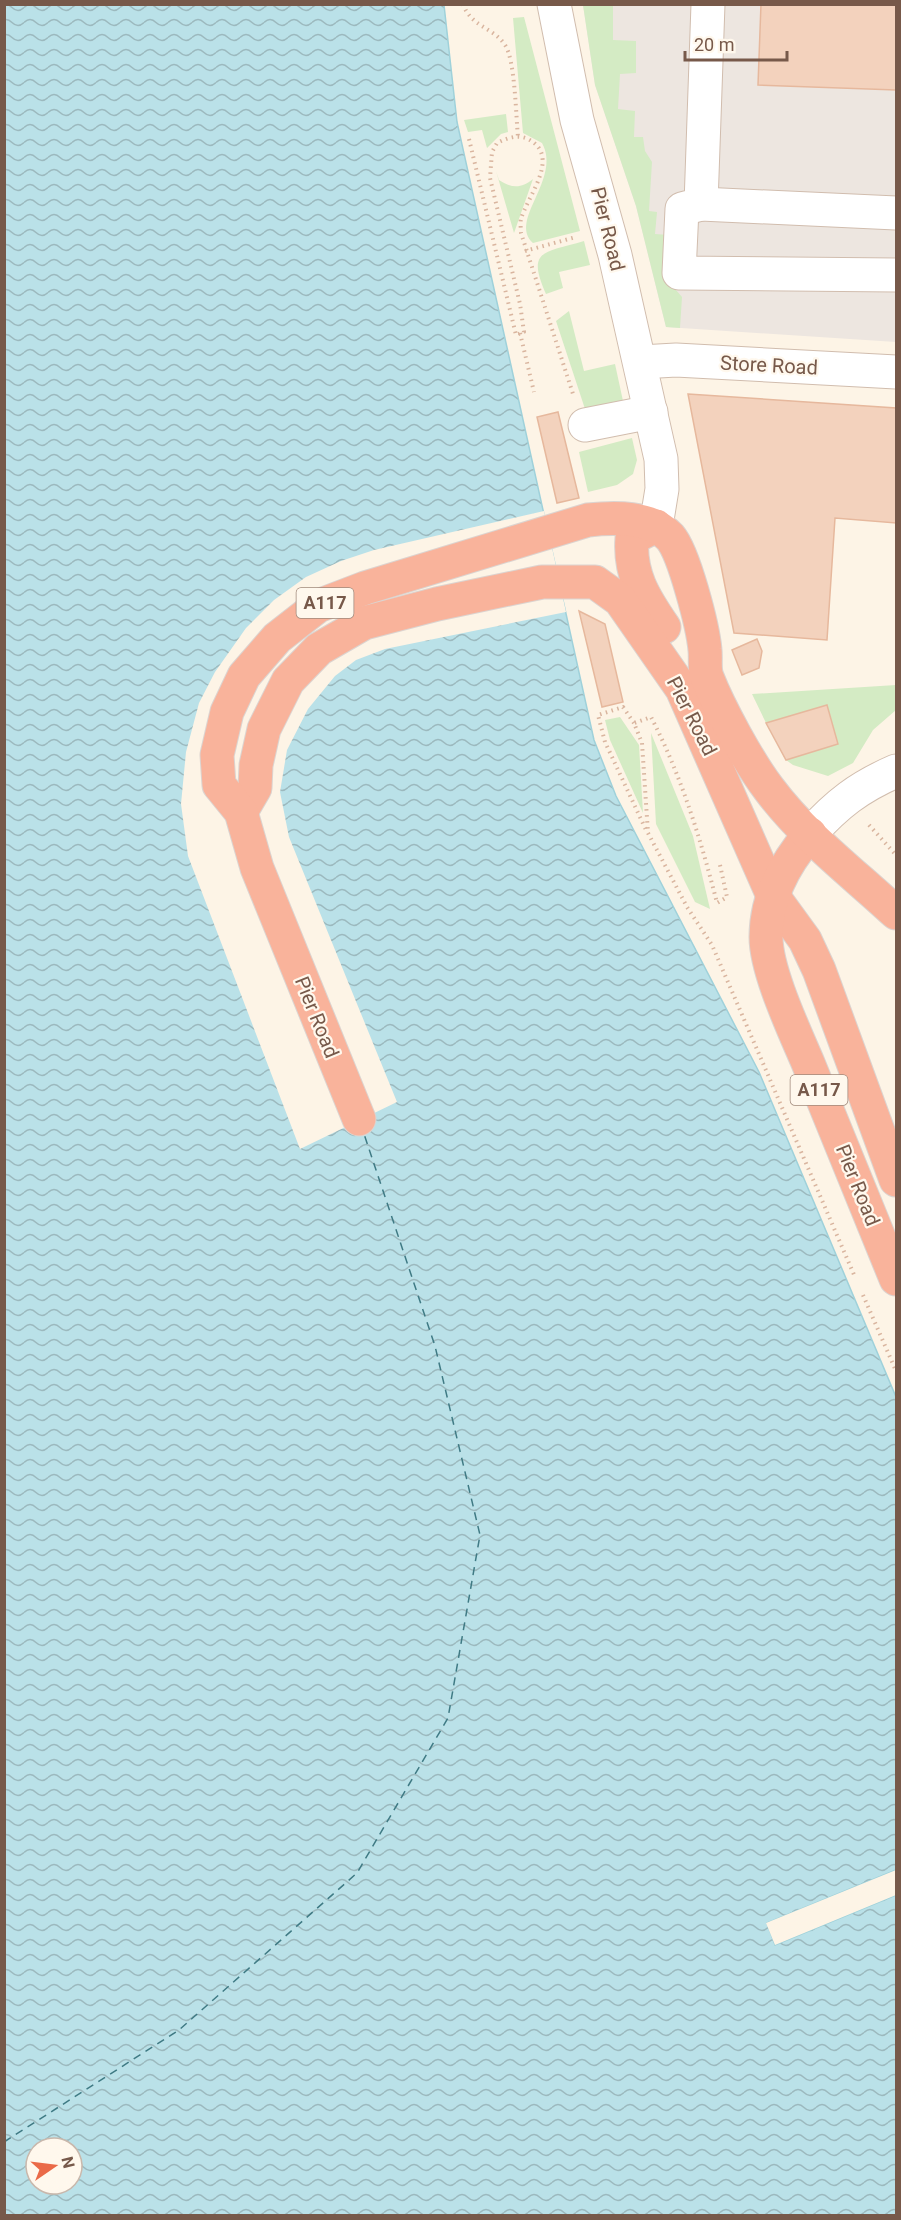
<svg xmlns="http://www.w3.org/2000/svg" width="901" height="2220" viewBox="0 0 901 2220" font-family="Roboto,sans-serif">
<defs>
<pattern id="water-waves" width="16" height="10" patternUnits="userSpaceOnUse" patternTransform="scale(1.5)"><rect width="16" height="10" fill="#bae1e8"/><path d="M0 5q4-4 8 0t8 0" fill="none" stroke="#9cb9be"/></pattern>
</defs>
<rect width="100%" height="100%" fill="#fdf4e6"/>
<polygon fill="#ede6e0" points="583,5 896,5 896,342 666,327 636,206 595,85"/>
<g fill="#d4ebc4">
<polygon points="583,5 613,5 613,40 636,41 636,73 620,74 618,109 635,111 634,137 643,137 645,151 652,162 649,211 657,212 655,234 669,235 669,282 682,297 680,328 666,327 636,206 595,85"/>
<path d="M524,17L580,231L533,243C508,220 562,179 542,143L523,133L513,18Z"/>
<polygon points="506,114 508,132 501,134 487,148 482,130 468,132 464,120"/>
<path d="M496,171L499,180C511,188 521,189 533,179L514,233Z"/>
<path d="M584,241L590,265L559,272L563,288L546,294C526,249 544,253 584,241Z"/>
<polygon points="569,311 584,371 615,364 623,401 585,409 556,321"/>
<polygon points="632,438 637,460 633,474 617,485 588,492 579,452"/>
<polygon points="896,685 896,710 873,730 853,763 828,776 793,765 786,760 838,744 827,705 766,723 752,694"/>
<polygon points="620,717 639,745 643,813 610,740 605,720"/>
<polygon points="651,733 693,836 710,909 695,902 656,824"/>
</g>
<path fill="url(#water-waves)" stroke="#9fd1da" stroke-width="1.5" fill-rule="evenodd" d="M5,5H444L457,122L594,740L616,796L759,1072L896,1397V1870L767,1923L775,1945L896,1895V2215L5,2216ZM36,2148H72V2184H36Z"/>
<g fill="#fdf4e6">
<polygon points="544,511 566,612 385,649 356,660 335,676 308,709 287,750 280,792 289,837 397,1102 300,1149 188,856 181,804 186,752 199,703 215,672 246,628 274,600 306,577 341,561 374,550"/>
<polygon points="896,1870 896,1874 770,1925 777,1941 896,1892 896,1895 775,1945 766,1923"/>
</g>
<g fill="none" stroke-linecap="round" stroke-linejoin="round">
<polyline stroke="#3f7a84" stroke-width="1.5" stroke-dasharray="8 6" stroke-linecap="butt" points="4,2142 179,2030 357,1873 448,1718 480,1535 435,1346 364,1134"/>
</g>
<g fill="#f3d2bd" stroke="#e6b89d" stroke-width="1.5">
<polygon points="761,4 896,4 896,90 758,85"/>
<polygon points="688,394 896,408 896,523 835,518 827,640 734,633"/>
<polygon points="558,412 579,498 557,503 537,417"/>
<polygon points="579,611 605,624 623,702 602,707"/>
<polygon points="757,639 762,651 759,668 742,675 732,650"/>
<polygon points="827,705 838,744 786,760 766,723"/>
</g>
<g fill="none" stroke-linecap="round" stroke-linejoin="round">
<defs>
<g id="minor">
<polyline points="554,4 577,120 615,255 661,459 662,489 656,526"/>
<polyline points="708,4 701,204 682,209 679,273 896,275"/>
<polyline points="701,204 896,213"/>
<polyline points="641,362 676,360 896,372"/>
<polyline points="585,425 651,412"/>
<path d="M810,834C837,804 859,787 896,771"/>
</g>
<g id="highway">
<path d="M656,526L632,538C629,574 644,598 664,627"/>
<polyline points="241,812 255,788 256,765 264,729 288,681 319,649 364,623 437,604 542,582 595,582 620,600 682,689 773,896 805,940 819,970 896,1180"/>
<path d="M810,834C785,863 766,898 766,937C766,971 794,1030 808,1063C837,1135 867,1207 896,1279"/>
<path d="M359,1119L257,868L241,812L219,785L217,755L227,712L244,676L277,638L318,606L365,588L588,520C615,517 650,516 670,537C684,553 703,627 705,650C706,659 704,669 707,677C719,708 749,763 769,789C805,837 853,873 896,913"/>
</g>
</defs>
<use href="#minor" stroke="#d1bdae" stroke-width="35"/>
<use href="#highway" stroke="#dcd4d0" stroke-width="35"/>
<g stroke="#d9b59f" stroke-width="4" stroke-dasharray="1.5 4.5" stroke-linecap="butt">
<path d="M463,4C471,27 493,27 505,45C515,59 516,117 518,137"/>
<path d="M469,139L516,335L524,332L520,304L490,178L492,152L497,143C507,138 518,134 528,139C562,156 527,197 521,219C520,223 521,229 521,233L573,394"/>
<polyline points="525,251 576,237"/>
<polyline points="520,333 534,392"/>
<polyline points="634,723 623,707 598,715 605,742 646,830"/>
<polyline points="869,825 896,855"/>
<path d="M720,865L727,897L717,903C701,840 681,775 651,717L634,723L642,743L648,833L687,907L712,945L855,1277"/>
<polyline points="863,1295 896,1371"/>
</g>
<use href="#minor" stroke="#fff" stroke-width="33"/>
<use href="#highway" stroke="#f9b39b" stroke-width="33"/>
</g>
<g text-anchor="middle" stroke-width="4.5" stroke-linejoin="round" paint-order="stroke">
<g fill="#fff8ed" stroke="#a0897b" stroke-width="1.5">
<rect x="296.5" y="588" width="57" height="30" rx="4.5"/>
<rect x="790.5" y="1075" width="57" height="30" rx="4.5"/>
</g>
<g font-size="18" font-weight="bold" fill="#77594a">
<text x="325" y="609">A117</text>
<text x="819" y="1096">A117</text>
</g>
<g font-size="20" fill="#77594a" stroke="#fff8ed">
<text transform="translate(608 229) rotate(76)" y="7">Pier Road</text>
<text transform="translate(769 365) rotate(3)" y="7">Store Road</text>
<text transform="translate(692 716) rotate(63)" y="7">Pier Road</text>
<text transform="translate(317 1017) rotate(68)" y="7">Pier Road</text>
<text transform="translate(858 1185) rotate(68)" y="7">Pier Road</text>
</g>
</g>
<rect width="901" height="2220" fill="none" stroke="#77594a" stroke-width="12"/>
<g transform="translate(54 2166) rotate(76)"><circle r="28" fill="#fff8ed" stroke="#c9b8ac" stroke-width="1.5"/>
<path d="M0-4.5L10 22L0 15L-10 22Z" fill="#ea6a48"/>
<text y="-9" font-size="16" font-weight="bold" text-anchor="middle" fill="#77594a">N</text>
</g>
<path d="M685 51v9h102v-9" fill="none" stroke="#77594a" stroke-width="3"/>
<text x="694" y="51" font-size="18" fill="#77594a" stroke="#fff8ed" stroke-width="4.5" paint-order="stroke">20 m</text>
</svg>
